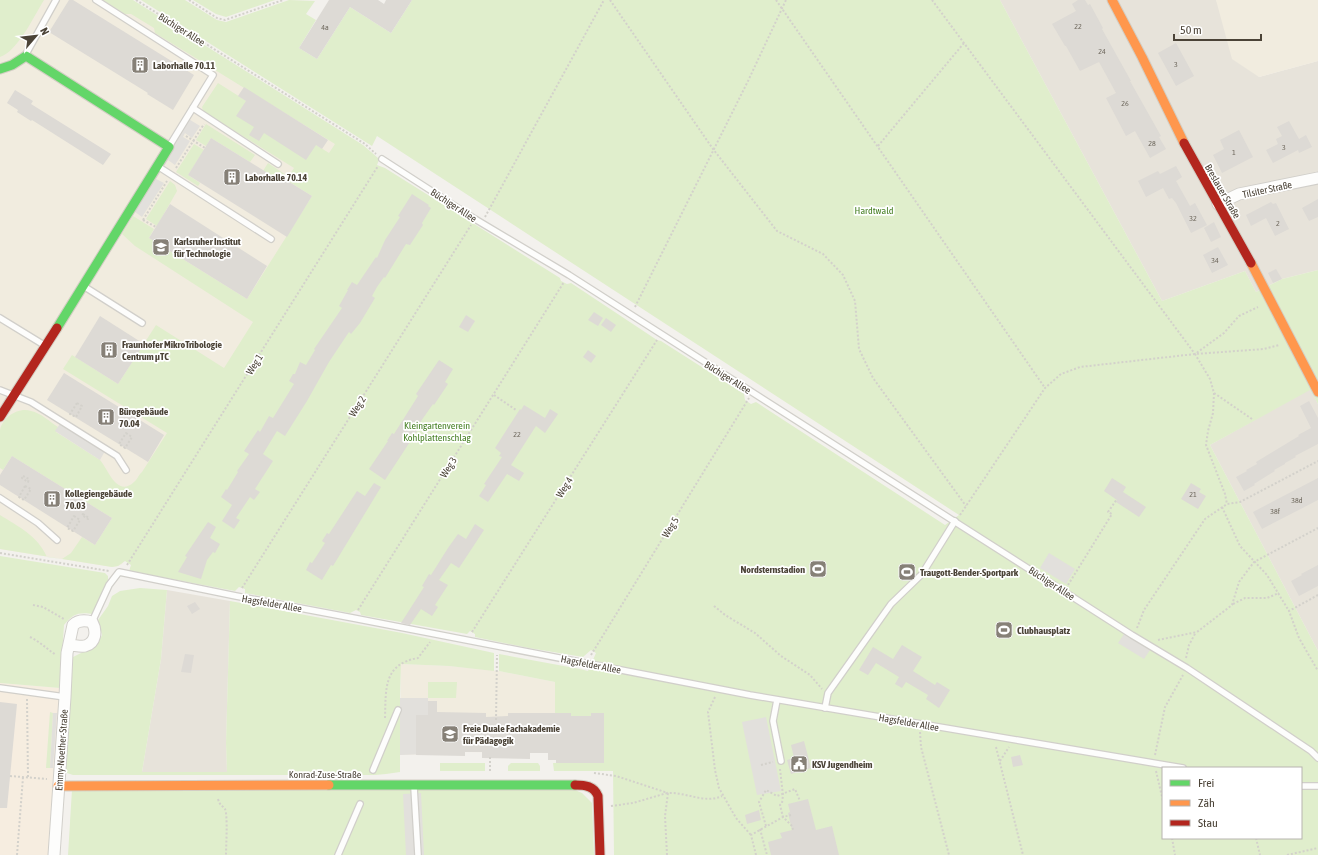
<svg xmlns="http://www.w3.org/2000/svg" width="1318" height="855" viewBox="0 0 1318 855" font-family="'Asap Condensed',sans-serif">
<rect width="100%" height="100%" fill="#f3f1ed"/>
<g fill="#e7e3da">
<polygon points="1000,0 1216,0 1259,77 1318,61 1318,270 1282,279 1256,292 1245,271 1162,301"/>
<polygon points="1310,389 1318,404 1318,651 1210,445"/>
<polygon points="167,590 230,601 226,743 227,772 142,772 161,659"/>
</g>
<polygon fill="#f6ede0" points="0,683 60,688 49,855 0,855"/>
<g fill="#f1ecdf">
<polygon points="0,0 121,0 377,160 122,564 118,566 112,567 0,549"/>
<polygon points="1216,0 1318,0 1318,61 1259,77 1232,59"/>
<polygon points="401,664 449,666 499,671 555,682 603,698 613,771 556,763 556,759 548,753 464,752 400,755"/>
</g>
<g fill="#e0eecc" fill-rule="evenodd">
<path d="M0,0H44C34,16 18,51 0,57Z"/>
<path d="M103,0H133L363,145L378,158L379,160L377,165L385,168L560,278L561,281L567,284L571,283L657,340L661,341L744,394L745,400L751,404L756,402L945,525L959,515L377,136L372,146L141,0H185L217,20L226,22L289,0L315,1L306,14L316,20L299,48L317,59L350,7L391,33L412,0H1000L1162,301L1245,271L1256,292L1282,279L1318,270V404L1310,390L1210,445L1318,651V855H614L613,771H554L553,763H604V713H591V717H571V713H555V682L499,671V654L580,669L588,671L596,653L591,650L583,657L529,648L475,637V634L470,631L467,634L361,615L360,612L356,610L350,613L245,593V589L239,587L235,591L129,571L131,565L125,561L118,566L112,567L0,549V515C19,527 37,535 47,557L62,559L71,553L82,537L95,545L112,518L12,456L3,470L0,468C0,459 0,438 0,430C3,417 18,407 31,411C41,413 50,422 58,427L56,432L100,460C108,469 117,498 134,482C138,479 138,475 142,472L167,433L63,369L72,355L118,384L156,325L224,368L253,322L135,246L122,234L133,216L154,229L149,238L247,299L312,196L286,180L294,168L203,111L202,107L218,83L329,153L335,144L155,33L154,28L131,14H125ZM1163,768H1301V838H1163Z"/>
<polygon points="193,0 275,0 226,17 216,14"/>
<polygon points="206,124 255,155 250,162 211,138 206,146 196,140"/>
<polygon points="194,144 204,150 188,175 200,183 198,186 176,172"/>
<polygon points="268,163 286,175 282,182 263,171"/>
<polygon points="170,181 175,185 177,191 157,226 146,219"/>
<path d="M0,556L105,573L108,576V580L93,614C78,612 73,614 64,625L60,688L0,683Z"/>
<polygon points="140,588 167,590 161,659 142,772 227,772 226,743 230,601 402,633 494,653 494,671 449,666 401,664 400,698 400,772 386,774 375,775 73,775 67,773 65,771 73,657 97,645 102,635 98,620 108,606 112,596 120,591"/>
<polygon points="428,682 457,682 456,698 428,698"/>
<polygon points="50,712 53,713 50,768 46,768"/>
<rect x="440" y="763" width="45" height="8"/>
<polygon points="511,763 538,763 540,766 540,771 508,771 508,766"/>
<polygon points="72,790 575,790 582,793 592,803 594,855 68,855"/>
</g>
<g fill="#e2e0dc">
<polygon points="187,118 200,126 192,138 185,133 183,137 190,141 175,165 168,160 156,179 164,183 142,217 131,209"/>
<polygon points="62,421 106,449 100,460 55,431"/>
<polygon points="1049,553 1075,569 1066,584 1040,568"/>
<polygon points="1126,631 1152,647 1144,659 1118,643"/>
<polygon points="400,698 428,698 428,754 400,755"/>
<polygon points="53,713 57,713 53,768 50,768"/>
<polygon points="766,717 781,791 757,795 742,722"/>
<polygon points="421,793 424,855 406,855 403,794"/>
</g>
<g fill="#dddad5">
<polygon points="69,0 73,0 194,75 173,110 147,94 148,93 49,32"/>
<polygon points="329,0 378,0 384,4 386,0 412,0 391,33 350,7 317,59 299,48"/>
<polygon points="1078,0 1085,0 1088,5 1090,4 1103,28 1102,29 1131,81 1130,81 1161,136 1159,137 1166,149 1150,158 1135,131 1126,136 1106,98 1116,93 1099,62 1080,71 1066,46 1065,46 1052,24 1076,11 1072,4"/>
<polygon points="1176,43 1194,76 1176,86 1158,53"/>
<polygon points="244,87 328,140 322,149 316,145 306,160 264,133 259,141 249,135 254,127 236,116 246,101 238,96"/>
<polygon points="15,90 33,101 31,104 111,154 103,165 32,120 31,121 17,112 18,110 7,103"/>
<polygon points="1289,121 1299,139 1306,135 1312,147 1299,153 1298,150 1273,163 1266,150 1278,144 1276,139 1282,136 1277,127"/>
<polygon points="1239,130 1253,157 1222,173 1213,155 1224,149 1220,140"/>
<polygon points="211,138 284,183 286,180 312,196 287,237 188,175"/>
<polygon points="1176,166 1182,177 1176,181 1190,206 1195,203 1207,225 1191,233 1176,203 1172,198 1169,199 1163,188 1146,197 1138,181 1158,171 1160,174"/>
<polygon points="412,194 429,205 428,206 431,208 422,223 423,225 410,245 406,244 385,278 384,277 377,287 372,296 375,298 360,323 351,334 349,332 329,362 307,401 285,436 277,431 263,454 273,461 255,489 260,492 254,500 250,497 236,518 240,520 234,529 222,521 232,505 221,497 226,489 227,490 238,472 237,471 249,454 244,451 258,430 260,432 269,416 273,418 294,384 289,381 293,374 295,374 300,362 306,365 315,350 314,349 342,308 339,306 348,290 347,290 352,282 357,285 376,257 377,258 385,240 400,217 398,216"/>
<polygon points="1318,199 1318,217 1309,221 1302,208"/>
<polygon points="1271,202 1273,204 1276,203 1289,229 1275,236 1266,218 1251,226 1246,215"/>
<polygon points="170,204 267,266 247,299 149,238"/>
<polygon points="1214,222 1221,237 1211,242 1204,228"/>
<polygon points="1218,247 1228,265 1212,273 1203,255"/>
<polygon points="1276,269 1282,279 1273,283 1268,273"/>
<polygon points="594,312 603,318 598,326 588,320"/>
<polygon points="466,315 475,321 468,332 459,327"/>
<polygon points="100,316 144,344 118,384 75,357"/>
<polygon points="606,318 616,325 611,332 601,325"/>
<polygon points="588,350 596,356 591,363 583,357"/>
<polygon points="439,360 453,369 445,382 448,384 434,405 433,404 419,424 421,425 385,480 369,469 388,441 387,441 392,433 394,434 418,396 416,394"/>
<polygon points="64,373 164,435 148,462 47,400"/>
<polygon points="1309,401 1318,418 1318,444 1295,456 1296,457 1285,463 1285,464 1274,470 1275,471 1254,484 1255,485 1244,491 1236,477 1247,471 1246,470 1257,464 1256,462 1299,436 1298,435 1311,428 1300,406"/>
<polygon points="524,405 545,418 550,409 558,414 545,433 536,426 511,465 524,473 519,481 507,474 488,502 479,496 486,485 484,484 502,457 499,456 501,453 495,448 520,409 521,410"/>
<polygon points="12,456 112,518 95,545 0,485 0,475"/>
<polygon points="1112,478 1126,487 1123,492 1146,507 1139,517 1116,502 1117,500 1104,491"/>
<polygon points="1318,478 1318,500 1262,529 1253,512"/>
<polygon points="374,483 381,487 333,566 331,565 322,580 306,570 310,562 312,563 325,543 322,541 327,533 329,534 357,491 365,496"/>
<polygon points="1191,483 1201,489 1199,492 1206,496 1198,509 1181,499"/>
<polygon points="208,522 216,527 210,538 220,544 215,553 213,552 207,560 201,579 178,572 187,557 185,556"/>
<polygon points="475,524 484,530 459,568 451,563 439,580 448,585 435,605 438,607 432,616 421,609 410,625 401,623 424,587 422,586 429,574 431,575 448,548 458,534 466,539"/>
<polygon points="1318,565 1318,586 1299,596 1291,581 1302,575 1301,574"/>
<polygon points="195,602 200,609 192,614 187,606"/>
<polygon points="902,645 922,657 913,671 935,685 937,682 950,690 939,708 926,699 928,695 906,682 902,688 895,684 899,677 876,663 868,675 859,670 873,647 893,659"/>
<polygon points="185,654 194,655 191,673 181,672"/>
<polygon points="428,701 437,701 437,712 486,713 486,717 508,716 508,713 571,713 571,716 591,716 591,713 604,713 604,763 556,763 556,760 548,760 548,753 530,753 530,759 482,758 482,752 465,752 465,756 416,755 416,715 428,715"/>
<polygon points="0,702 17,704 7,808 0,808"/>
<polygon points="804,741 811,768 791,774 787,760 794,758 791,745"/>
<polygon points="1020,755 1023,765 1013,767 1011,757"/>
<polygon points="808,799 816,830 832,826 839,855 771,855 768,842 782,838 780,833 792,830 788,813 790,812 788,804"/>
<polygon points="759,810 761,820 747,824 745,815"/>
</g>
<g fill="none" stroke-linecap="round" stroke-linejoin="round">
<defs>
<g id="lane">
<polyline points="96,0 213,75 170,145"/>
<polyline points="26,54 56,0"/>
<polyline points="193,108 278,164"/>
<polyline points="382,159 475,219 569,275 1132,635 1187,668 1311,751 1318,758"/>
<polyline points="159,167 271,239"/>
<polyline points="85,287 142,323"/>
<polyline points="0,318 44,345"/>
<polyline points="0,390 31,402 117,456 126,470"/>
<polyline points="0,498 38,523 57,540"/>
<polyline points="92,622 109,585 119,572 236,596 353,618 750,695 1183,768"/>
<polyline points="0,688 65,697"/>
<polyline points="777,700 773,721 781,761"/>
<polyline points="825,708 828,693 891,604 922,574 955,521"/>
<polyline points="373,770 398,710"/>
<polyline points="1301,786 1318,786"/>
<polyline points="414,787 418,855"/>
<polyline points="338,855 360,804"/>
</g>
<g id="street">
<polyline points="1218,204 1239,194 1318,178"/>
<path d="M54,855L65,697L67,653L73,625C78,620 85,620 92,622C97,631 96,643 85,646C80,647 74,645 69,645"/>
</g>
<g id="fast">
<polyline points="0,69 12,65 26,56 169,147 57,328"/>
<polyline points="329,785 575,785"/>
</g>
<g id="slow">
<polyline points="1112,0 1142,57 1184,143"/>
<polyline points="1251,263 1318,392"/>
<polyline points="58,786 329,785"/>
</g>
<g id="jam">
<polyline points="1184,143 1251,263"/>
<polyline points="0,417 57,328"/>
<path d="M575,785C585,785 594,786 598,796L600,855"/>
</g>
</defs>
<use href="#lane" stroke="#d1cfca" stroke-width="8"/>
<use href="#street" stroke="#d1cfca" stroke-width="13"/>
<use href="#fast" stroke="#d3cec4" stroke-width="11"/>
<use href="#slow" stroke="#d3cec4" stroke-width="11"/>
<use href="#jam" stroke="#d3cec4" stroke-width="11"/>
<g stroke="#d3d1cb" stroke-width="2" stroke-dasharray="2 2" stroke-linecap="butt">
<polyline points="136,0 365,144 376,154"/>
<polyline points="189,0 217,18 225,20 283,0"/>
<polyline points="610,0 713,149 777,231 823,254 843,275 855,301 859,349 873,378 966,506"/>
<polyline points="776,0 1045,388"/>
<polyline points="932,0 1195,354"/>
<polyline points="186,136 205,148"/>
<polyline points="878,146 964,43"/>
<polyline points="176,168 204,124"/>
<polyline points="485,217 604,0"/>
<polyline points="143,220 167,181"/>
<polyline points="143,220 156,227"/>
<polyline points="635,307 748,81 786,0"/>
<polyline points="1214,393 1213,413 1208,431 1206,445 1225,494 1227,504"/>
<polyline points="494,395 516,410"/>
<polygon points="77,403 82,406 76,417 70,414"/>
<polyline points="1252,419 1214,393 1210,379 1195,354 1224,333 1239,316 1258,307"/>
<polygon points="126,433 132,437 125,448 119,444"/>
<polygon points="23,476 29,479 28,482 22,478"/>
<polygon points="25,486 31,489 24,500 19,497"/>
<polyline points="1222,507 1240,546 1267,575 1289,611"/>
<polygon points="83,514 89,518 88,519 82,515"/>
<polyline points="960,515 1045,388 1061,374 1080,367 1195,354 1264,349 1279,345"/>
<polygon points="74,516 80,520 73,531 67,528"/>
<polyline points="0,553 109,571"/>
<polyline points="127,565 378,166"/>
<polyline points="1068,585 1112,514 1108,512 1117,499"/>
<polyline points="242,588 471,225"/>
<polyline points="1318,595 1289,611 1299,638 1318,671"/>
<polyline points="1233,604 1245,598 1267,598 1279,593"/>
<polyline points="33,605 43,607 64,619"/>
<polyline points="714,606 725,615 755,633 781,656 810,675 822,689"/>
<polyline points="358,610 564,282"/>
<polyline points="1137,628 1144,610 1205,519 1227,504 1240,502 1318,461"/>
<polyline points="472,632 657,340"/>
<path d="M30,637C40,642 47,649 56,655"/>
<polyline points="1158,640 1197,632 1232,605 1239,582 1254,562 1318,528"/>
<polyline points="591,655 749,398"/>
<polyline points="1186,658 1189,645 1196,632"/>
<polyline points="715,697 708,712 715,770 719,788 736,818 751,835"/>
<polyline points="27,699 28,778"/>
<path d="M385,718C386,689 383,664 418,658L430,642"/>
<polyline points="496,720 497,655"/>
<polyline points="920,732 921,747 949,855"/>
<polyline points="996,747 1023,855"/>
<polyline points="1155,755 1165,707 1183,675"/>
<polyline points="490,757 490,772"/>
<polyline points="1000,761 1009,747"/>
<polyline points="761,765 773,762"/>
<polyline points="780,769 783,795 782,803 780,805 783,817 791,815"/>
<polyline points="1156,771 1163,801"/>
<polyline points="594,773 616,776 668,793"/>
<polyline points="10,776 47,779"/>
<path d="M218,799C220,806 222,805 225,809C228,816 226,846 226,855"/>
<polyline points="611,806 633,803 667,793"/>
<polyline points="766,826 759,802 766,790 777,796 795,789 800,801"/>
<polyline points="760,829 767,855"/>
<polyline points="1172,838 1175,855"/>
<polyline points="1256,838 1260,855"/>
<polyline points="17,855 23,777"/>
<path d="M667,855L665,816L668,793C686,792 705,804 722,796"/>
<polyline points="756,855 751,835 783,817 792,826 793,830"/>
<polyline points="1287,855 1318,848"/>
</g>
<use href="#lane" stroke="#fdfdfc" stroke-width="5.5"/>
<use href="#street" stroke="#fdfdfc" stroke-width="11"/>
<use href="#fast" stroke="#63d668" stroke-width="9"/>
<use href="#slow" stroke="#ff974d" stroke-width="9"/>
<use href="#jam" stroke="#b3261e" stroke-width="9"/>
</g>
<defs>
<symbol id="building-square" viewBox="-11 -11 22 22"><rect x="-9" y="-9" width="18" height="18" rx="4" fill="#868077" stroke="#fff"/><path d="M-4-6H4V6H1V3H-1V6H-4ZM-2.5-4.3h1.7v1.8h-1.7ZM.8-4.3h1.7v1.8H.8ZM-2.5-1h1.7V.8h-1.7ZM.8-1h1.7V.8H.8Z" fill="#fff"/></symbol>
<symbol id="university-square" viewBox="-11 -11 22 22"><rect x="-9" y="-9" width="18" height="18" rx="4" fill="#868077" stroke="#fff"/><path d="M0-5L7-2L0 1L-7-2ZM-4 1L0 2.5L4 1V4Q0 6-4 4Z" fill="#fff"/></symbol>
<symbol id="stadium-square" viewBox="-11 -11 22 22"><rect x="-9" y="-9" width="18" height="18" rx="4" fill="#868077" stroke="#fff"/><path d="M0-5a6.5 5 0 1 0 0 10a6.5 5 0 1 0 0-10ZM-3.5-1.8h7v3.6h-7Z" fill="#fff"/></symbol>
<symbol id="civic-square" viewBox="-11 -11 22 22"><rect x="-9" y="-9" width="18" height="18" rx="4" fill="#868077" stroke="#fff"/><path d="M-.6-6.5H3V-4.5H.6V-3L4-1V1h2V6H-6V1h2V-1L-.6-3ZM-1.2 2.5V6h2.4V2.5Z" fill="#fff"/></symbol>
</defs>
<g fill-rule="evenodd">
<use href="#building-square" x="130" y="55" width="20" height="20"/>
<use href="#building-square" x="222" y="167" width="20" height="20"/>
<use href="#university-square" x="151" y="237" width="20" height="20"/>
<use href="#building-square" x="99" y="340" width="20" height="20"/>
<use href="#building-square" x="96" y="407" width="20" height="20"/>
<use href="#building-square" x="42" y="489" width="20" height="20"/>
<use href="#stadium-square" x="808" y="559" width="20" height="20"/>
<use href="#stadium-square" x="897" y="562" width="20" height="20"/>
<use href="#stadium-square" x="994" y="620" width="20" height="20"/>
<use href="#university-square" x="440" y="724" width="20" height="20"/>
<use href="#civic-square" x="789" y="754" width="20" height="20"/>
</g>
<g text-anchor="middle" stroke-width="3.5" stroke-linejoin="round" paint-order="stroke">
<g font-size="8" fill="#706a5f">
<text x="1078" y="29">22</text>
<text x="325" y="30">4a</text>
<text x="1102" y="54">24</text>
<text x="1176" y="67">3</text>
<text x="1125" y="106">26</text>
<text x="1152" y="146">28</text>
<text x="1284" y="150">3</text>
<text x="1234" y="155">1</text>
<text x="1193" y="221">32</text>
<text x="1278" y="226">2</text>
<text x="1215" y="263">34</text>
<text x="517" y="437">22</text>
<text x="1193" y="497">21</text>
<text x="1297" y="503">38d</text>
<text x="1275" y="514">38f</text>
</g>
<g font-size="10" fill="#4b4337" stroke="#fff">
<text transform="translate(182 29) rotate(32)" y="4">Büchiger Allee</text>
<text transform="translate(1267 189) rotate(-12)" y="4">Tilsiter Straße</text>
<text transform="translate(1223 191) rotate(60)" y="4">Breslauer Straße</text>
<text transform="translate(454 205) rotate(33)" y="4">Büchiger Allee</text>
<text transform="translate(254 364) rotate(-58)" y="4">Weg 1</text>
<text transform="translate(728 377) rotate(32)" y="4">Büchiger Allee</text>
<text transform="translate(357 406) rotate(-58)" y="4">Weg 2</text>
<text transform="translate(448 467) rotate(-58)" y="4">Weg 3</text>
<text transform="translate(564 487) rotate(-58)" y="4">Weg 4</text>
<text transform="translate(670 527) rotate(-58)" y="4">Weg 5</text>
<text transform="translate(1052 583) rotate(33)" y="4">Büchiger Allee</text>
<text transform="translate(272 603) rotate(10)" y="4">Hagsfelder Allee</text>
<text transform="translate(591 664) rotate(11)" y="4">Hagsfelder Allee</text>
<text transform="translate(909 722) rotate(10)" y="4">Hagsfelder Allee</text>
<text transform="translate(61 750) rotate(-86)" y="4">Emmy-Noether-Straße</text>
<text x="325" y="778">Konrad-Zuse-Straße</text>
</g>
<g font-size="10" font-weight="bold" fill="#4b4337" stroke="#fff" text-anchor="start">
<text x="153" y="69">Laborhalle 70.11</text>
<text x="245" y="181">Laborhalle 70.14</text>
<text x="174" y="245">Karlsruher Institut<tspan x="174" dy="12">für Technologie</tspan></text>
<text x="122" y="348">Fraunhofer MikroTribologie<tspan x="122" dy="12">Centrum µTC</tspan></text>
<text x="119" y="415">Bürogebäude<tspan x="119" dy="12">70.04</tspan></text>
<text x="65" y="497">Kollegiengebäude<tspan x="65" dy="12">70.03</tspan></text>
<text x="805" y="573" text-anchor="end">Nordsternstadion</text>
<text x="920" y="576">Traugott-Bender-Sportpark</text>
<text x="1017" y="634">Clubhausplatz</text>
<text x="463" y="732">Freie Duale Fachakademie<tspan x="463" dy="12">für Pädagogik</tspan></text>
<text x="812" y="768">KSV Jugendheim</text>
</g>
<g font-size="10" fill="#488126" stroke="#fff">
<text x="874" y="214">Hardtwald</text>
<text x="437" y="429">Kleingartenverein<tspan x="437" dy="12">Kohlplattenschlag</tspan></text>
</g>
</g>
<rect x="1162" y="767" width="140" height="72" fill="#ffffff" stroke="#b7b4af"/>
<rect x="1170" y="780" width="20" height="6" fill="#63d668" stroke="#b7b4af"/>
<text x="1198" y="787" font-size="12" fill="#4b4337">Frei</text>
<rect x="1170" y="800" width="20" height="6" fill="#ff974d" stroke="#b7b4af"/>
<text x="1198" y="807" font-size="12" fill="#4b4337">Zäh</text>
<rect x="1170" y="820" width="20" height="6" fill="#b3261e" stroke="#b7b4af"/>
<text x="1198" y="827" font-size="12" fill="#4b4337">Stau</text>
<g transform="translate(36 36) rotate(62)" stroke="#ffffff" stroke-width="3" paint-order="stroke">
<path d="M0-3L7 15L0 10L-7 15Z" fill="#4b4337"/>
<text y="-6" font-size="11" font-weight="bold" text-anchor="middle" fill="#4b4337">N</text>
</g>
<path d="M1174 34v6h87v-6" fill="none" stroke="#4b4337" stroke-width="2"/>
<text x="1180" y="34" font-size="12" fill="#4b4337" stroke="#ffffff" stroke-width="3" paint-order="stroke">50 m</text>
</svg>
